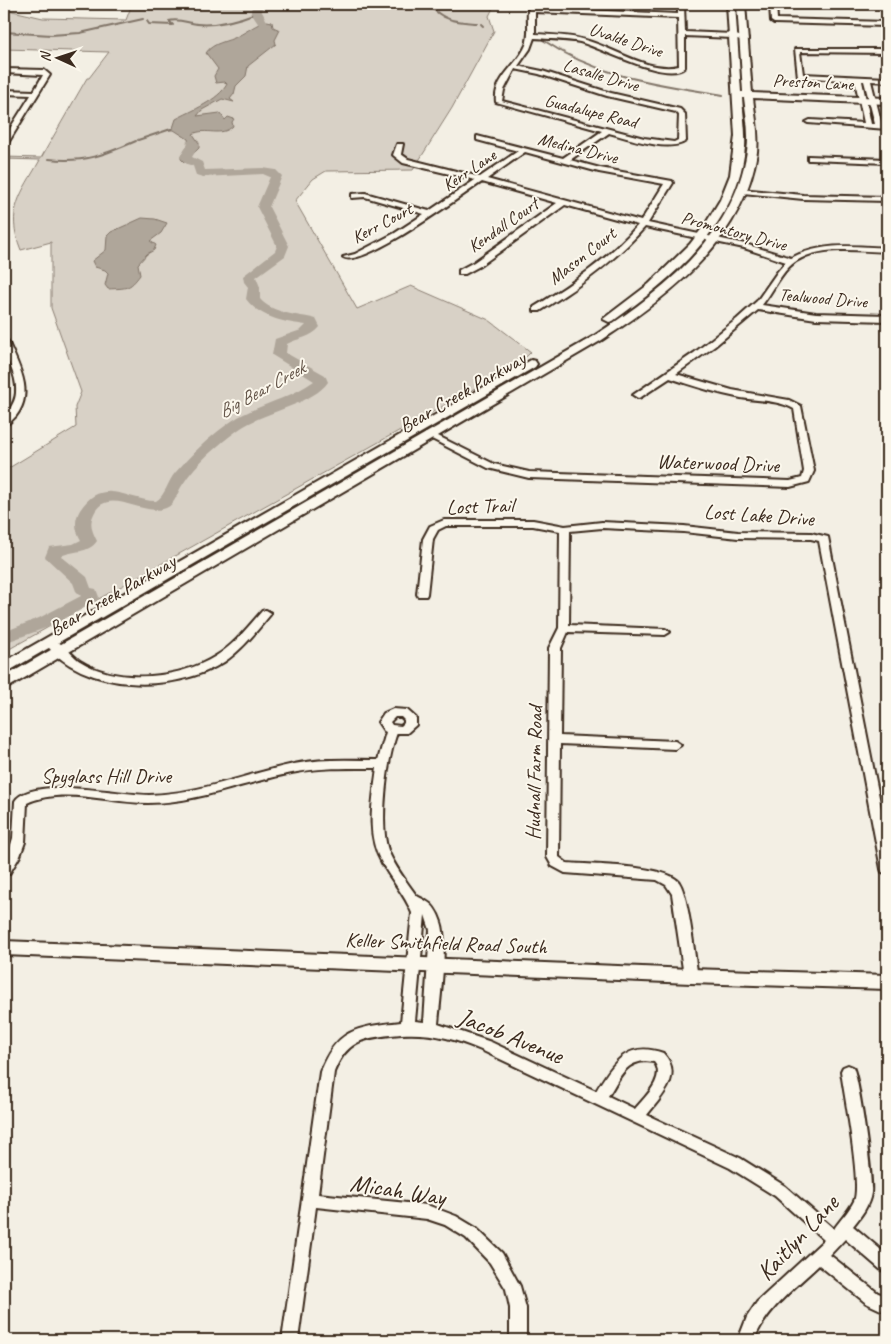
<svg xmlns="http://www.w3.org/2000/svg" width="891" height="1344" viewBox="0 0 891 1344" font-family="Caveat,sans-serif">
<rect width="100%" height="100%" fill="#f3efe4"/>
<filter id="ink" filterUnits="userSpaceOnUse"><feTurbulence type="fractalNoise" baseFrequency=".02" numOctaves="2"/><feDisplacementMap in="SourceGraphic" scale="10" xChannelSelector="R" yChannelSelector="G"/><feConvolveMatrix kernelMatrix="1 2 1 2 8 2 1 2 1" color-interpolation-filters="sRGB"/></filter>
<g filter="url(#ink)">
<path fill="#d8d1c6" stroke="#8a7e72" d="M132,4H495L489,16L494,31L452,108L413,170L326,171L313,179L295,201L357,309L411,286L489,320L531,352L520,363L4,652V471L76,427L75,407L81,392L51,308V242L21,250C5,210 21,194 40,160L4,159V157L41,158L87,78H89L109,52L4,49V9L43,18L126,20Z"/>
<g fill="#afa69a" stroke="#817468">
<path d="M267,21L272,22L273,27L280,30L275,40L276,44L248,66L246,76L236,86L234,94L230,99L234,102L222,99L202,110L197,116L220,113L225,120L228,117L234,119L232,122L233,126C221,138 206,127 193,134L199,143V148L191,156L192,159L190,162H184L181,159V156C186,149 190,147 188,139L174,130H167L173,128L176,119C191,111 219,100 227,84L225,82L216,83L214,76L218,69L206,53C213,42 228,42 238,36C248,31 256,24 267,21Z"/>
<path d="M142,218L155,219L167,223L161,233L150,241L156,245L154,250L147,254L138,264L140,275C129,290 126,288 108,289L105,285L108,273L105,270L95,267L92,261L106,250L107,236L111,232Z"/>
</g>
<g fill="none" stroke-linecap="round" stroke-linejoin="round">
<g stroke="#817468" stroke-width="2">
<path d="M424,4C432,6 434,11 441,15C451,22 465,22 477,23"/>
<path d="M147,21L149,24L173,25L169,21C179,18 187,23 197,24C217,26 238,20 256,13"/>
<polyline points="481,24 483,26"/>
<polyline points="4,32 51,35 80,33 143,19"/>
<path d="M543,40C599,78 658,84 723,95"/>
<polyline points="138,140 171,129"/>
<path d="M49,159C84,163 104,155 136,141"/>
</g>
<g fill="#afa69a" fill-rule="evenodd">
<polygon points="256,4 267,4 261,10 269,25 256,42 252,43 247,40 259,25 251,13 251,9"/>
<path d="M192,139L200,144L192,157L202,162L205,170L263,168L276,170L282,176L269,207L289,246L285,256L256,277L260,287V299C273,314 297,314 316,319L320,327C311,338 298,338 287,344L286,353L325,375L328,382C312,405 262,412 238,430C218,445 196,463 183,484C177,492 176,504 166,508C143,518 106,483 93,516C89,525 93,533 97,541C88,554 73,550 61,556L87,577L91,588L96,589L99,597L97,601L51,626L4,643V632L39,618L81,596L76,591L73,583L45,557L49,547L73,544L81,540C75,530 74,520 80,510C103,475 128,501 156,501C165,496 168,481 175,473C190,456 207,439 225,426C252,405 287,401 314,381L272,355L275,339L301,330L306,325C284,322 260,318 246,299L248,287L244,282L243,276L275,251L277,246L257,207L270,177L263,174L203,177L196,175L193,166L187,164L180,157L188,144L186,142Z"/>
</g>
<defs>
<g id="street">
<path d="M531,4H537L536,8L678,14V4H684L685,32L733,34L748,39L745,41L733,38L685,36V67C668,84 602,48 580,42C565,39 549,39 534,38L530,49L518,66L542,71L611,93L680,109L685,114L686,141C670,153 627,138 609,133L570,160L600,168L672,181L673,183L648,223L745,244L791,258C821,242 855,246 887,248V252C856,251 814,243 789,267C778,278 772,293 762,305L816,313L887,315V321L816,319L758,310L715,346L676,374L732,390L789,400L801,406L814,471L809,482L790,487L529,478L488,468L424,435L426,433H432L494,464L529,472L790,481L802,478L804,471L794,409C778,400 759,401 741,398C717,393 693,386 670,378L641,397L638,398L633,395L694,353L737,319L757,301L778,271L786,262L744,248L645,227C615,261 579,287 540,311H534V307C572,284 608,259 638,225L565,205L480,266L465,274H459V270L474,262L557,203L482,182C462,195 361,270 343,257L355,254L395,233L424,214L365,197L352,198V194L365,193L429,211L475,180L403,163L393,155L397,144H403L401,154L408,159L480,177L518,151L477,140V136L563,158L602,131L496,102C493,78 518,65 526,45C530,33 527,21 528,11C529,8 530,6 531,4ZM535,12L678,18L679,66C648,73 615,48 585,40C569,35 552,35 535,34ZM515,69L539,74L607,96L676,112L679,115L678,140L674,142L644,138L502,101L504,90ZM525,152L599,172L664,184L641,221L487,179Z"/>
<polygon points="770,4 776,4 777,19 887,22 887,26 774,23 771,21"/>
<path d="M795,49H887V53L800,52L803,74L887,78V82L871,81L882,125H887V129L808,123L806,122L810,120L864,123L855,81L798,77ZM862,81H864L875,124H871Z"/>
<polygon points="4,69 44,70 50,75 8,143 4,145 4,138 31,95 4,94 4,90 34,91 43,75 4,73"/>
<polygon points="808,156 887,159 887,163 811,160 808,160"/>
<polygon points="740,189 803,195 887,197 887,201 803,199 743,193 739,191"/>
<path d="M4,338L8,341C18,365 35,392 16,416C12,420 9,424 4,426C3,413 15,407 16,393C18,373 3,358 4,338Z"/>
<path d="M444,520H533L565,526L602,522L684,526L738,532L811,533L828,537L887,838V874L882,872L881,869L819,541L811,539L738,538L684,532L602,528L570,531L569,625L665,629L670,632L665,635L568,632L561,648L560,736L675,741L681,745L675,749L560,744L559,857L567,863C590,865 667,865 679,882C689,897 694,955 698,976L696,980L691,981L686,980L684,976L672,894L666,885L657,880L565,873L552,866L547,857L549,648L559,628L560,531L533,526H446L438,530L433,539L427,594L426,596H418L417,594L423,539L430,526Z"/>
<path d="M266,610L271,613L270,615C256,632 242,650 224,662C174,694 83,693 44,642L46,639C58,636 71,655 80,661C118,685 180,679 216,656C234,645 248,627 262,611Z"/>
<path d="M393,709L407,710L416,718V725L407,733H397C387,759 379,823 388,850C394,866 406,881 416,895C419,898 422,898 426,901C434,905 438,913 441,922C448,940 440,1001 438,1024L491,1042L596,1091C613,1064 626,1040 663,1053C684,1075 662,1096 647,1115L740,1158L785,1186L834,1229C840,1220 849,1211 854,1201C862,1185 844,1094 841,1071L843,1067L848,1065L853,1067C859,1079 873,1178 871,1193C869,1206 861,1216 853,1226L887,1255V1272L881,1270L845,1239L830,1255L878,1293L881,1294L887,1293V1307L881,1310L866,1303L819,1265C795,1288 767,1308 754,1340H738L747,1317L757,1302L824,1240L775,1196L730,1168L481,1050C450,1037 426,1031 391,1035C362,1038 346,1042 334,1072L318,1194L427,1205L456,1216L476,1228L502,1253L520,1286L526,1308V1340H510V1308L506,1289L490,1263L466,1238L445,1225L427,1219L316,1207L298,1340H282L320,1072C337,1028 358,1027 401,1022L412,913C405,895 391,880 382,863C365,834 373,800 377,768C351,768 324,767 297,772C247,781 199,803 148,803C109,803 63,786 27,803L25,842L20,856L9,874L4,876V861L9,851L13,838L15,801C31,776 122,795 149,795C199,794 246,774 294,764C322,758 351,760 378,760L386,732L384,731L378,722L384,713ZM395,717H401L404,720V723L401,726L392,725L390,722ZM425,915L430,930L424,1022L415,1021ZM645,1061L654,1062C667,1077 644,1098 635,1109L608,1096C619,1080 623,1063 645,1061Z"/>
</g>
<g id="secondary">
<path d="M727,4H735L741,92H743L737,4H745L752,93L887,98V104L753,98C755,116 759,134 757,152C744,239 671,295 602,340L9,687L4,688V677L594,336C662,291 734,237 747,151C750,134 746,115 744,98H742C743,114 746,131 745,147C738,225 672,279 613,321L609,322L603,319L649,284L690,244L706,223L720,200L730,175L735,136Z"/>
<polygon points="531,360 535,361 537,364 535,367 9,671 4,673 4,662"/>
<polygon points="4,941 691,969 887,975 887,989 691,983 4,955"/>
</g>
</defs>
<use href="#street" stroke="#3b2a1e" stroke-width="4"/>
<use href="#secondary" stroke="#3b2a1e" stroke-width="4"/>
<use href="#street" fill="#fbf7ec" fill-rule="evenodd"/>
<use href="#secondary" fill="#fbf7ec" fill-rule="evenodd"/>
</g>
</g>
<g text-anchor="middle" stroke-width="4" stroke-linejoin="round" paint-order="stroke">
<g font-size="18" fill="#3b2a1e" stroke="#fbf7ec">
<text transform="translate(626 40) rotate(18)" y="6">Uvalde Drive</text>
<text transform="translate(601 75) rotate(16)" y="6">Lasalle Drive</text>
<text transform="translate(813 82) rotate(3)" y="6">Preston Lane</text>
<text transform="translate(591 111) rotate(14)" y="6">Guadalupe Road</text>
<text transform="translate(578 148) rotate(14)" y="6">Medina Drive</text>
<text transform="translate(469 170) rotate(-34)" y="6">Kerr Lane</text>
<text transform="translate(382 223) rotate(-28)" y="6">Kerr Court</text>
<text transform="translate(503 225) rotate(-35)" y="6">Kendall Court</text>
<text transform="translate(734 231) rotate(15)" y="6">Promontory Drive</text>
<text transform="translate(582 256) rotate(-38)" y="6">Mason Court</text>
<text transform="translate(823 298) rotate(5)" y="6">Tealwood Drive</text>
</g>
<g font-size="19" font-style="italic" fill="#645549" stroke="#fbf7ec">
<text transform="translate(261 389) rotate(-29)" y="7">Big Bear Creek</text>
</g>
<g font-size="21" fill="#3b2a1e" stroke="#fbf7ec">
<text transform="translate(462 392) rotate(-30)" y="7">Bear Creek Parkway</text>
<text transform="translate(718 463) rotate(2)" y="7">Waterwood Drive</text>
<text transform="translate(480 506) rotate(-2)" y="7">Lost Trail</text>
<text transform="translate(759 515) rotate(4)" y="7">Lost Lake Drive</text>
<text transform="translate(112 595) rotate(-30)" y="7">Bear Creek Parkway</text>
<text transform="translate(534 773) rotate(-89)" y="7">Hudnall Farm Road</text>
<text x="106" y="783">Spyglass Hill Drive</text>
<text transform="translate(446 943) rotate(2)" y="7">Keller Smithfield Road South</text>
</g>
<g font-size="25" fill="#3b2a1e" stroke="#fbf7ec">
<text transform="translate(511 1035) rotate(22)" y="9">Jacob Avenue</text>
<text transform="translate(398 1189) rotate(9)" y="9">Micah Way</text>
<text transform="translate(797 1237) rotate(-47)" y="9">Kaitlyn Lane</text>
</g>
</g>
<rect width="891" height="1344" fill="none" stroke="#fbf7ec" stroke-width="20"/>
<rect x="10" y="10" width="871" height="1324" fill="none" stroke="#3b2a1e" stroke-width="2" filter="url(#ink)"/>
<g transform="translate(58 58) rotate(273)" stroke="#fbf7ec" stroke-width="4" paint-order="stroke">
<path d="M0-4L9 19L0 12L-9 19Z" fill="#3b2a1e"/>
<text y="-8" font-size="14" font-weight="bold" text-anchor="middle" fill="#3b2a1e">N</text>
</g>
</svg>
